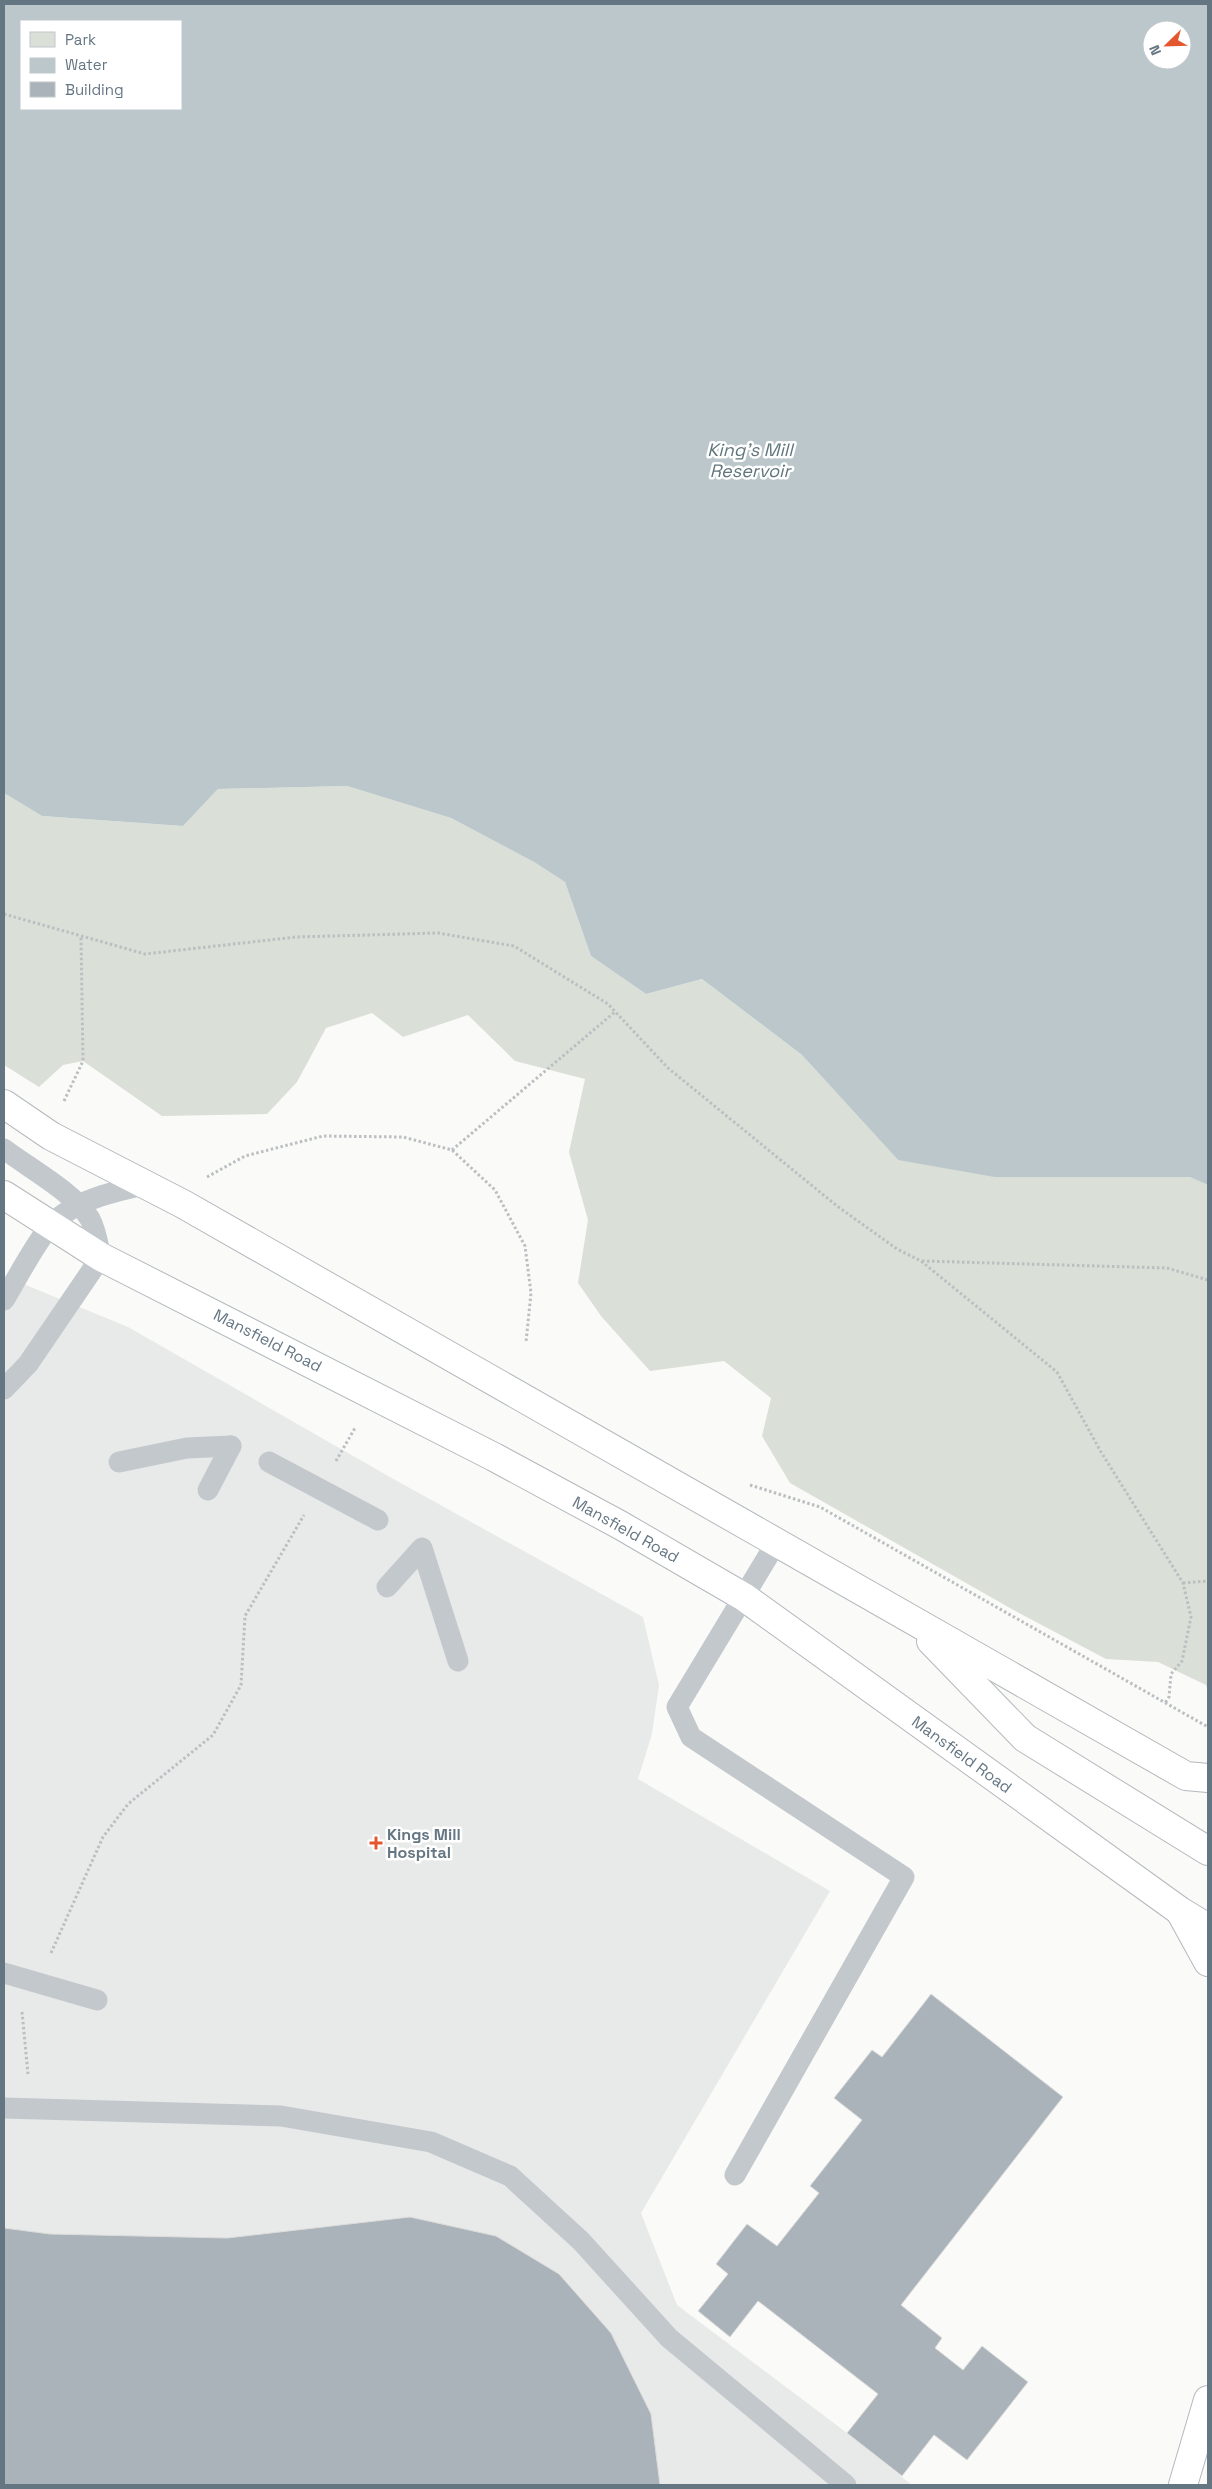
<svg xmlns="http://www.w3.org/2000/svg" width="1212" height="2489" viewBox="0 0 1212 2489" font-family="'Space Grotesk',sans-serif">
<rect width="100%" height="100%" fill="#fafaf8"/>
<polygon fill="#e8e9e9" points="4,1276 128,1327 397,1481 643,1617 659,1685 652,1734 638,1779 830,1891 641,2213 677,2305 847,2433 912,2485 4,2485"/>
<polygon fill="#dadfd7" points="347,786 451,818 534,862 565,882 591,956 646,994 702,979 802,1055 898,1160 1191,1177 1208,1185 1208,1690 1206,1685 1158,1662 1106,1659 1019,1613 790,1483 762,1436 771,1398 724,1361 650,1371 601,1316 578,1283 588,1220 569,1152 585,1079 515,1061 468,1015 403,1037 372,1013 326,1028 297,1082 267,1114 162,1116 83,1061 63,1065 39,1087 4,1065 4,793 42,816 183,826 218,789"/>
<path fill="#bbc7cb" fill-rule="evenodd" d="M4,4H1208V1185L1190,1177H995L898,1160L802,1055L702,979L646,994L591,956L565,882L534,862L451,818L347,786L218,789L183,826L42,816L4,793ZM21,21H181V109H21ZM1152,30H1182V60H1152Z"/>
<g fill="#aab3b9" stroke="#dcdcda">
<polygon points="931,1994 1063,2097 901,2305 942,2338 935,2348 963,2370 982,2346 1028,2382 967,2460 934,2435 902,2476 847,2433 878,2394 758,2301 730,2337 698,2311 728,2274 716,2264 747,2224 777,2246 819,2193 810,2186 862,2120 834,2098 872,2050 882,2057"/>
<polygon points="410,2217 496,2236 559,2274 611,2333 651,2414 660,2485 4,2485 4,2228 50,2234 227,2238"/>
</g>
<g fill="none" stroke-linecap="round" stroke-linejoin="round">
<defs>
<g id="highway">
<polyline points="4,1104 51,1136 183,1204 1186,1776 1208,1778"/>
<polyline points="4,1195 101,1257 494,1457 620,1525 744,1597 1180,1911 1208,1928"/>
<polyline points="931,1641 1025,1738 1208,1851"/>
<polyline points="1181,1913 1208,1962"/>
<polyline points="1183,2485 1208,2400"/>
</g>
</defs>
<use href="#highway" stroke="#b4b9bd" stroke-width="30"/>
<g stroke="#bbbfc2" stroke-width="3" stroke-dasharray="2.5 2.5" stroke-linecap="butt">
<polyline points="4,914 145,954 296,937 438,933 514,946 608,1004 668,1068 837,1206 897,1249 921,1261 1057,1372 1101,1452 1183,1583 1191,1617 1182,1661 1171,1674 1169,1697 1165,1703"/>
<polyline points="64,1101 83,1061 81,937"/>
<polyline points="452,1150 616,1011"/>
<polyline points="207,1177 245,1156 323,1136 403,1137 452,1150 495,1190 525,1246 531,1293 526,1342"/>
<polyline points="922,1261 1167,1268 1208,1280"/>
<polyline points="336,1461 355,1428"/>
<polyline points="750,1485 820,1507 1208,1727"/>
<polyline points="1183,1583 1208,1581"/>
<polyline points="51,1953 103,1837 128,1804 213,1735 241,1685 245,1616 304,1515"/>
<polyline points="22,2012 28,2074"/>
</g>
<g stroke="#c3c8cc" stroke-width="21">
<path d="M4,1149C29,1168 75,1193 90,1219C96,1230 98,1245 101,1257L28,1364L4,1389"/>
<path d="M4,1300C17,1279 36,1241 52,1224C75,1200 113,1192 144,1185"/>
<polyline points="119,1462 187,1448 231,1446"/>
<polyline points="269,1462 378,1520"/>
<polyline points="208,1490 231,1446"/>
<polyline points="387,1587 422,1548 458,1661"/>
<polyline points="4,1973 97,2000"/>
<polyline points="4,2108 281,2116 431,2142 510,2176 581,2241 669,2338 846,2485"/>
<polyline points="735,2175 904,1877 691,1737 677,1707 776,1543"/>
</g>
<use href="#highway" stroke="#fff" stroke-width="28"/>
</g>
<path fill="#e4572e" stroke="#fff" stroke-width="2" d="M373.5 1835.5h5v5h5v5h-5v5h-5v-5h-5v-5h5z"/>
<g text-anchor="middle" stroke-width="5" stroke-linejoin="round" paint-order="stroke">
<g font-size="16" fill="#657683" stroke="#fff">
<text transform="translate(268 1340) rotate(27)" y="6">Mansfield Road</text>
<text transform="translate(626 1529) rotate(29)" y="6">Mansfield Road</text>
<text transform="translate(962 1754) rotate(36)" y="6">Mansfield Road</text>
</g>
<g font-size="16" font-weight="bold" fill="#657683" stroke="#fff" text-anchor="start">
<text x="387" y="1840">Kings Mill<tspan x="387" dy="18">Hospital</tspan></text>
</g>
<g font-size="18" font-style="italic" fill="#60757c" stroke="#fff">
<text x="750" y="456">King's Mill<tspan x="750" dy="21">Reservoir</tspan></text>
</g>
</g>
<rect width="1212" height="2489" fill="none" stroke="#657683" stroke-width="10"/>
<rect x="20" y="20" width="162" height="90" fill="#ffffff" stroke="#c1c8cd"/>
<rect x="30" y="32" width="25" height="15" fill="#dadfd7" stroke="#c1c8cd"/>
<text x="65" y="45" font-size="15" fill="#657683">Park</text>
<rect x="30" y="58" width="25" height="15" fill="#bbc7cb" stroke="#c1c8cd"/>
<text x="65" y="70" font-size="15" fill="#657683">Water</text>
<rect x="30" y="82" width="25" height="15" fill="#aab3b9" stroke="#c1c8cd"/>
<text x="65" y="95" font-size="15" fill="#657683">Building</text>
<g transform="translate(1167 45) rotate(247)"><circle r="24" fill="#ffffff" stroke="#c1c8cd"/>
<path d="M0-4L9 19L0 12L-9 19Z" fill="#e4572e"/>
<text y="-8" font-size="14" font-weight="bold" text-anchor="middle" fill="#657683">N</text>
</g>
</svg>
